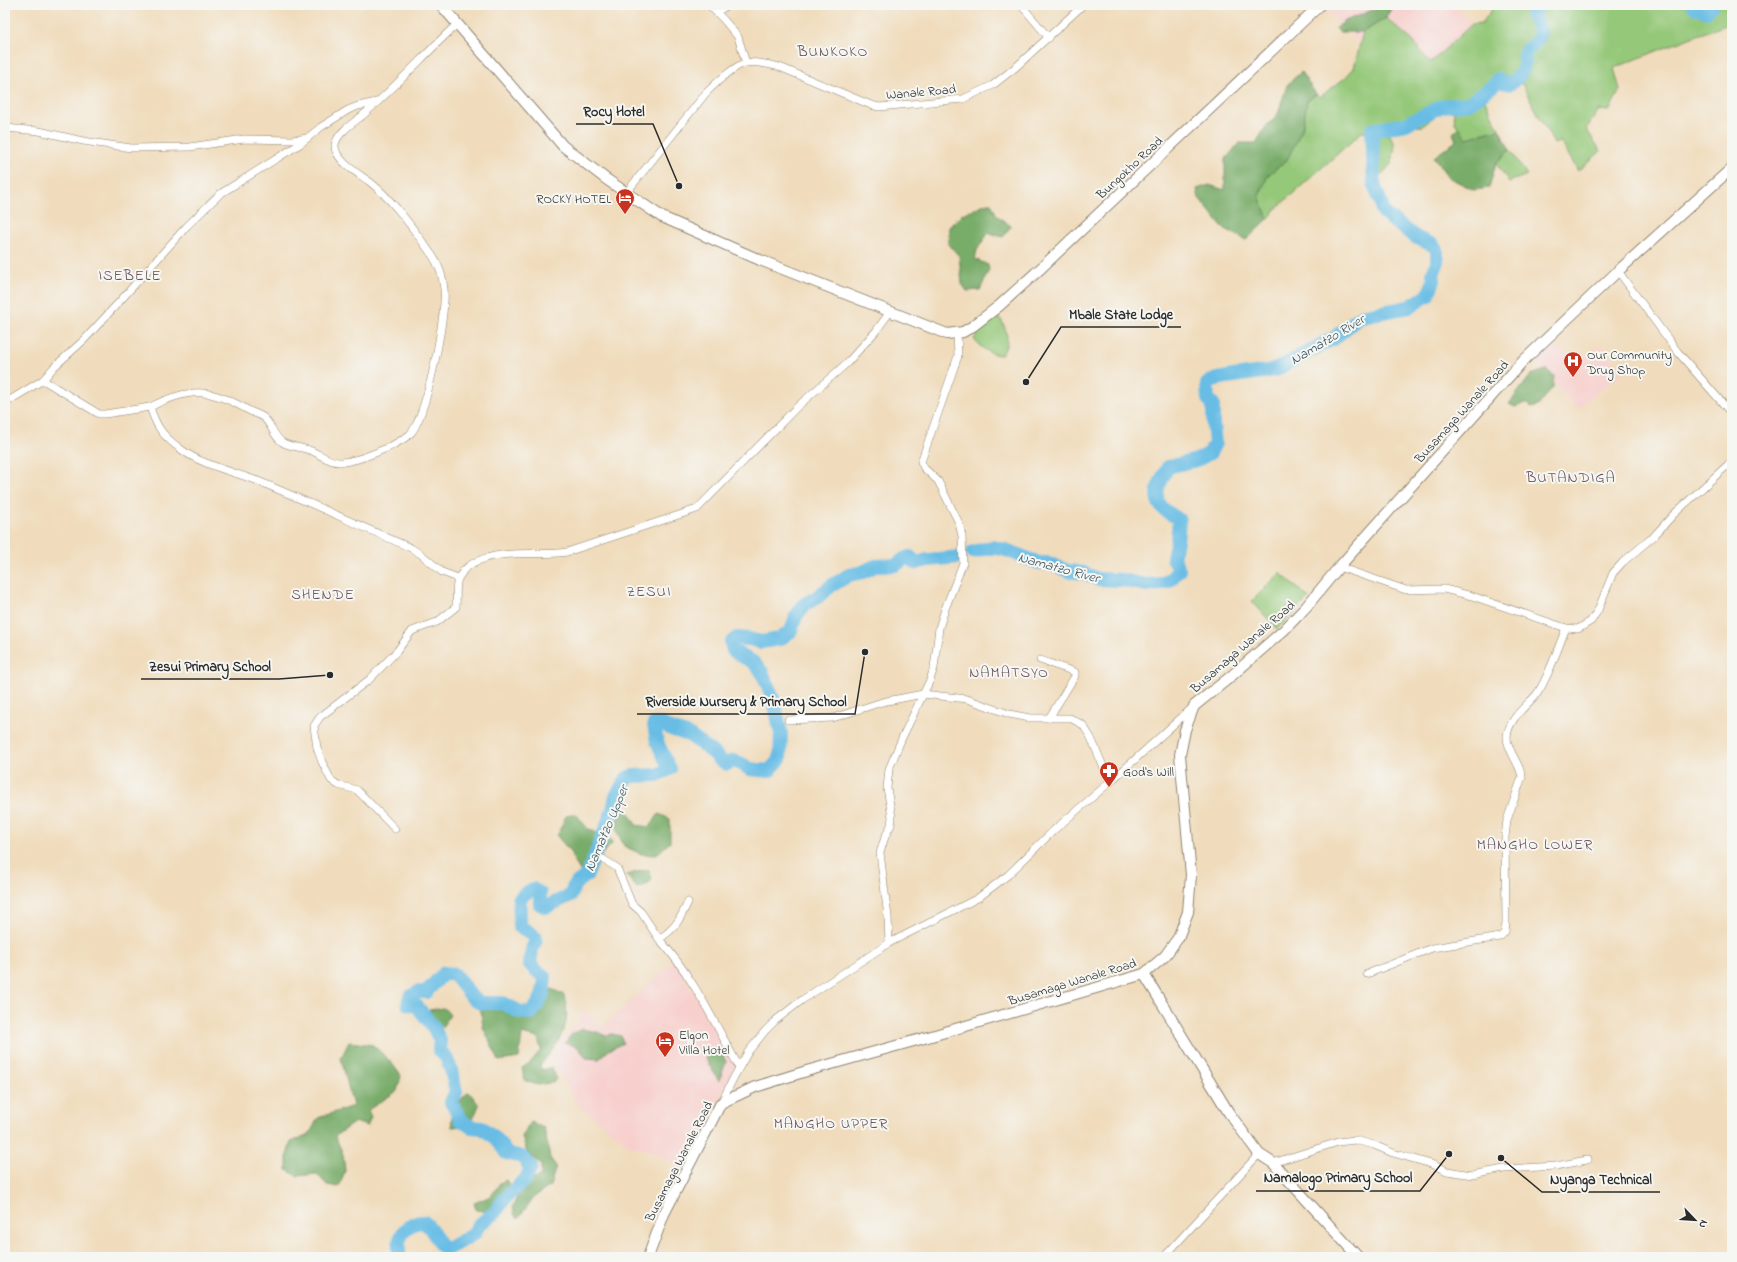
<svg xmlns="http://www.w3.org/2000/svg" width="1737" height="1262" viewBox="0 0 1737 1262" font-family="'Indie Flower',sans-serif">
<rect width="100%" height="100%" fill="#f6f6f2"/>
<filter id="ink" filterUnits="userSpaceOnUse"><feTurbulence type="fractalNoise" baseFrequency=".025" numOctaves="2"/><feDisplacementMap in="SourceGraphic" scale="8" xChannelSelector="R" yChannelSelector="G"/><feConvolveMatrix kernelMatrix="1 2 1 2 8 2 1 2 1" color-interpolation-filters="sRGB"/></filter>
<filter id="wash" filterUnits="userSpaceOnUse"><feTurbulence type="fractalNoise" baseFrequency=".012" numOctaves="4" result="noise"/><feDisplacementMap in="SourceGraphic" scale="16" xChannelSelector="R" yChannelSelector="G"/><feGaussianBlur stdDeviation="0.9" result="paint"/><feColorMatrix in="noise" values="0 0 0 0 0 0 0 0 0 0 0 0 0 0 0 0 0 1.4 0 .05"/><feComposite in="paint" operator="in"/></filter>
<g filter="url(#wash)">
<rect width="100%" height="100%" fill="#f0dcbc"/>
<g fill="#f7d0cd">
<polygon points="1326,5 1454,5 1472,24 1430,63 1374,65 1360,45 1324,6"/>
<polygon points="1548,340 1577,363 1602,345 1622,373 1577,409 1531,356"/>
<polygon points="675,960 737,1067 683,1167 642,1148 633,1148 578,1105 550,1057 586,1011 601,1028"/>
</g>
<g fill="#95c879" stroke="#607a52">
<polygon points="1492,5 1693,5 1696,9 1706,11 1712,5 1732,5 1732,23 1692,37 1614,68 1620,90 1609,111 1599,110 1586,129 1601,151 1578,171 1561,142 1554,144 1522,84 1516,79 1510,84 1500,82 1482,94 1499,129 1467,138 1455,123 1453,109 1438,113 1423,126 1404,127 1388,131 1395,145 1392,163 1380,176 1368,160 1368,133 1362,132 1279,206 1268,219 1259,196 1268,175 1302,130 1307,101 1316,94 1320,97 1345,78 1354,68 1363,32 1386,18 1413,41 1430,63 1472,24 1482,23 1491,11"/>
<polygon points="1510,150 1527,175 1509,182 1496,163"/>
<path d="M996,317L1000,318C1007,330 1011,343 1001,355C991,355 979,347 974,339L982,328Z"/>
<polygon points="1280,573 1309,598 1277,629 1252,601"/>
</g>
<g fill="#78ac69" stroke="#526c4a">
<polygon points="1377,5 1393,5 1386,18 1363,32 1339,32 1336,28 1345,21 1377,8"/>
<polygon points="1301,72 1316,94 1307,101 1302,130 1287,160 1268,175 1259,196 1268,219 1246,240 1222,227 1199,198 1197,189 1209,185 1225,190 1225,160 1239,143 1256,143 1267,125 1278,114 1287,85"/>
<polygon points="1459,127 1467,138 1499,129 1510,150 1496,163 1489,188 1474,190 1448,177 1434,157 1456,141 1453,133"/>
<polygon points="987,203 991,203 997,216 1011,226 1003,237 988,233 977,250 975,259 988,265 989,270 980,290 967,291 962,284 959,256 948,243 949,227 962,214"/>
<polygon points="1546,370 1554,376 1553,387 1538,406 1531,408 1526,403 1515,407 1509,404 1531,375"/>
<polygon points="627,810 636,825 649,827 659,814 670,819 670,842 656,855 641,854 624,846 616,829 619,812"/>
<polygon points="576,814 588,829 607,837 613,843 601,855 593,871 581,873 569,850 557,836 566,816"/>
<polygon points="648,869 652,878 649,884 637,888 626,875"/>
<path d="M552,989L564,995C573,1027 558,1042 540,1066L542,1070L552,1067L556,1078L554,1082L538,1085L525,1081L522,1068L530,1063L541,1050L538,1038L522,1034L519,1058L499,1061L483,1027L480,1003H503L520,1012L531,1013L540,1003L545,992Z"/>
<polygon points="444,1008 450,1015 442,1027 437,1029 427,1019 429,1010"/>
<polygon points="582,1029 597,1032 606,1036 612,1034 621,1036 623,1043 609,1050 599,1059 586,1058 578,1047 565,1043 572,1034"/>
<polygon points="349,1042 373,1045 391,1062 401,1076 397,1091 368,1110 371,1117 367,1126 355,1122 335,1136 343,1154 345,1171 339,1187 327,1185 317,1174 298,1176 287,1170 287,1155 291,1142 309,1135 318,1118 353,1106 341,1058"/>
<path d="M712,1049C720,1050 723,1054 726,1062L719,1081L705,1058Z"/>
<path d="M469,1092L479,1105C473,1121 469,1126 452,1127C449,1114 459,1099 469,1092Z"/>
<polygon points="530,1122 544,1128 550,1158 556,1166 550,1186 534,1197 518,1219 514,1214 513,1206 523,1184 541,1176 541,1165 527,1152 522,1137"/>
<path d="M506,1180L513,1191C501,1204 495,1214 476,1210L474,1203L491,1196L500,1183Z"/>
</g>
<g fill="none" stroke-linecap="round" stroke-linejoin="round">
<g stroke="#69bde5" stroke-width="14">
<polyline points="1693,5 1696,8 1706,11 1712,5"/>
<path d="M973,552L992,547L1006,550L1039,563H1048L1068,571L1084,573L1097,579L1122,580L1146,585L1159,584L1169,581L1179,570L1173,558L1177,541L1179,520C1174,516 1164,511 1161,506C1152,494 1162,478 1168,467L1197,460L1210,453L1215,443L1213,425V404L1208,399L1207,384L1213,380L1227,377L1275,370L1334,338L1361,316L1409,307L1428,295L1434,281L1433,273L1437,264V250L1433,245L1417,238L1388,217L1382,210V205L1374,185L1372,130L1406,124L1442,106L1469,103L1494,85L1498,79L1505,83L1510,84C1524,73 1525,68 1525,51L1533,45L1540,35L1538,25L1532,16L1535,8L1540,5"/>
<path d="M400,1257C395,1239 405,1222 424,1222C436,1232 434,1237 442,1247L447,1249L474,1234L479,1225L495,1212L506,1197L526,1179L531,1167L522,1157L506,1153L496,1138L482,1128L471,1127L461,1120L451,1102L456,1092L451,1070L446,1057L439,1050L440,1041L434,1028L417,1006L408,1004L410,997L418,992H426L444,973L455,975L471,996L480,1003H503L520,1012L531,1013C542,1001 544,993 545,977L538,972L530,964L532,949L536,940L532,934L519,926L520,916L519,900L524,894L533,889L540,893V904L546,907L571,895L574,885L587,875L613,810L616,796L627,778L633,776L657,775L670,769L657,742L654,724H662L671,729L689,735L716,755L718,759L727,764L733,761L742,764L750,769L769,771L780,759L781,733L773,698L762,672L753,662L738,654L733,650L731,643L737,638L749,639L761,642L780,639L791,631L796,616L805,604L816,598L831,586L849,575L863,572L875,566L896,565L904,559L910,557L916,563L928,560L959,557"/>
</g>
</g>
</g>
<g filter="url(#ink)">
<g fill="none" stroke-linecap="round" stroke-linejoin="round">
<defs>
<g id="street">
<polyline points="709,5 724,20 738,37 746,63"/>
<polyline points="1021,5 1049,38"/>
<polyline points="716,12 729,5"/>
<polyline points="5,128 39,131 83,141 131,148 190,147 244,139 292,140 308,138"/>
<path d="M626,193L706,93C715,84 732,67 745,63C753,61 774,65 782,68L871,105L879,107L963,99L993,85L1016,67L1083,5"/>
<polyline points="1618,271 1677,351 1732,414"/>
<path d="M43,380L99,414H105L150,407C157,429 164,437 182,450C202,465 234,472 258,481C309,502 360,526 411,548L422,555L442,572L458,578"/>
<polyline points="5,403 43,380 54,367 84,340 120,301 186,227 220,194 300,144 321,127 348,110 358,106 377,102"/>
<path d="M150,407C190,387 210,388 248,410C253,413 258,414 263,417C271,423 273,436 282,442C289,447 301,447 309,450C319,453 328,462 339,462C356,463 395,446 409,435C426,422 447,312 444,289C443,277 439,265 432,255C414,230 394,201 370,182C359,174 334,160 335,145C337,133 353,123 362,116C395,88 425,54 457,24"/>
<polyline points="1339,567 1406,590 1444,589 1472,596 1566,628 1578,629 1591,621 1598,610 1613,573 1623,562 1654,536 1673,515 1732,461"/>
<polyline points="1040,660 1075,672 1075,676 1049,718"/>
<polyline points="788,720 833,718 882,702 923,694 967,699 1009,714 1030,718 1070,718 1083,725 1091,738 1110,782"/>
<path d="M395,829L357,790L338,785L331,780L322,762L317,748L314,726L320,717L370,679L397,651L412,631L437,622L456,607C457,598 455,587 458,579C459,576 462,574 463,571C486,546 537,557 567,552L697,509L798,406L847,363L876,331L890,312"/>
<polyline points="603,859 617,868 632,904 641,912 659,939"/>
<path d="M688,902C680,919 676,928 659,939C693,976 715,1024 739,1067"/>
<polyline points="889,943 888,917 880,853 885,837 891,825 892,817 887,788 889,769 902,738 930,680 934,668 939,628 945,609 963,563 962,536 959,523 938,481 924,468 921,462 958,356 957,333"/>
<path d="M1367,974L1432,948L1500,937L1505,932L1506,923L1505,837L1507,820L1522,777C1520,763 1507,751 1507,737C1508,720 1525,707 1536,695C1547,682 1559,645 1566,628"/>
<polyline points="721,1103 734,1077 748,1052 765,1031 776,1020 802,1000 889,943 978,898 1008,875 1054,830 1110,782 1193,707"/>
<polyline points="1273,1163 1338,1142 1355,1140 1374,1145 1393,1153 1431,1164 1447,1171 1472,1175 1504,1169 1556,1166 1587,1160"/>
<polyline points="1164,1257 1259,1154"/>
</g>
<g id="secondary">
<polyline points="441,5 563,146 606,179 662,217 760,260 947,334 963,332 973,326 999,306 1040,269 1320,5"/>
<polyline points="1144,974 1229,1113 1259,1154 1273,1163 1358,1257"/>
<polyline points="648,1257 664,1214 721,1103 755,1087 810,1070 928,1037 1144,974 1165,956 1178,938 1188,912 1191,875 1180,755 1185,730 1194,706 1229,678 1284,630 1306,607 1339,567 1523,361 1618,271 1732,168"/>
</g>
</defs>
<use href="#street" stroke="#8e8474" stroke-width="8"/>
<use href="#secondary" stroke="#8e8474" stroke-width="12"/>
<use href="#street" stroke="#fff" stroke-width="7"/>
<use href="#secondary" stroke="#fff" stroke-width="10"/>
</g>
</g>
<defs>
<symbol id="hotel-pin" viewBox="-11 -11 22 30"><path d="M0 17L-7.5 6A9.5 9.5 0 1 1 7.5 6Z" fill="#c8321e" stroke="#f6f6f2"/><path d="M-6-4.5h1.5V1H6V5H4.5V3h-9V5H-6ZM-4 0a1.8 1.8 0 1 1 3.6 0ZM.5 0V-2.5h3Q6-2.5 6 0Z" fill="#fff"/></symbol>
<symbol id="hospital-pin" viewBox="-11 -11 22 30"><path d="M0 17L-7.5 6A9.5 9.5 0 1 1 7.5 6Z" fill="#c8321e" stroke="#f6f6f2"/><path d="M-5-5h3v3.5h4V-5h3V5h-3V1.5h-4V5h-3Z" fill="#fff"/></symbol>
<symbol id="pharmacy-pin" viewBox="-11 -11 22 30"><path d="M0 17L-7.5 6A9.5 9.5 0 1 1 7.5 6Z" fill="#c8321e" stroke="#f6f6f2"/><path d="M-2-6h4v4h4v4h-4v4h-4v-4h-4v-4h4Z" fill="#fff"/></symbol>
</defs>
<g fill-rule="evenodd">
<use href="#hotel-pin" x="614" y="187" width="22" height="30"/>
<use href="#hospital-pin" x="1562" y="350" width="22" height="30"/>
<use href="#pharmacy-pin" x="1098" y="760" width="22" height="30"/>
<use href="#hotel-pin" x="654" y="1030" width="22" height="30"/>
</g>
<g text-anchor="middle" stroke-width="4" stroke-linejoin="round" paint-order="stroke">
<g font-size="13" fill="#2b2b2b" stroke="#f6f6f2">
<text transform="translate(921 91) rotate(-5)" y="5">Wanale Road</text>
<text transform="translate(1129 167) rotate(-43)" y="5">Bungokho Road</text>
<text transform="translate(1461 411) rotate(-48)" y="5">Busamaga Wanale Road</text>
<text transform="translate(1242 646) rotate(-41)" y="5">Busamaga Wanale Road</text>
<text transform="translate(1072 981) rotate(-17)" y="5">Busamaga Wanale Road</text>
<text transform="translate(678 1161) rotate(-63)" y="5">Busamaga Wanale Road</text>
</g>
<g font-size="13" fill="#2b2b2b" stroke="#f6f6f2" text-anchor="start">
<text x="611" y="203" text-anchor="end">ROCKY HOTEL</text>
<text x="1587" y="359">Our Community<tspan x="1587" dy="15">Drug Shop</tspan></text>
<text x="1123" y="776">God's Will</text>
<text x="679" y="1039">Elgon<tspan x="679" dy="15">Villa Hotel</tspan></text>
</g>
<g font-size="14" font-style="italic" fill="#3e5763" stroke="#f6f6f2">
<text transform="translate(1327 339) rotate(-31)" y="5">Namatzo River</text>
<text transform="translate(1059 567) rotate(15)" y="5">Namatzo River</text>
<text transform="translate(606 828) rotate(-67)" y="5">Namatzo Upper</text>
</g>
<g font-size="15" letter-spacing="1" fill="#68525e" stroke="#f6f6f2">
<text x="833" y="56">BUNKOKO</text>
<text x="130" y="280">ISEBELE</text>
<text x="1571" y="482">BUTANDIGA</text>
<text x="649" y="596">ZESUI</text>
<text x="323" y="599">SHENDE</text>
<text x="1009" y="677">NAMATSYO</text>
<text x="1535" y="849">MANGHO LOWER</text>
<text x="831" y="1128">MANGHO UPPER</text>
</g>
</g>
<path fill="none" stroke="#2b2b2b" stroke-width="1.5" d="M679 186L653 124H576M1026 382L1061 327H1181M330 675L279 679H141M865 652L855 714H637M1449 1154L1420 1191H1256M1501 1158L1542 1192H1660"/>
<g fill="#2b2b2b" stroke="#f6f6f2" stroke-width="1.5">
<circle cx="679" cy="186" r="4"/>
<circle cx="1026" cy="382" r="4"/>
<circle cx="330" cy="675" r="4"/>
<circle cx="865" cy="652" r="4"/>
<circle cx="1449" cy="1154" r="4"/>
<circle cx="1501" cy="1158" r="4"/>
</g>
<g font-size="14" text-anchor="middle" font-weight="bold" fill="#2b2b2b" stroke="#f6f6f2" stroke-width="4" stroke-linejoin="round" paint-order="stroke">
<text x="614" y="116">Rocy Hotel</text>
<text x="1121" y="319">Mbale State Lodge</text>
<text x="210" y="671">Zesui Primary School</text>
<text x="746" y="706">Riverside Nursery &amp; Primary School</text>
<text x="1338" y="1182">Namalogo Primary School</text>
<text x="1601" y="1184">Nyanga Technical</text>
</g>
<rect width="1737" height="1262" fill="none" stroke="#f6f6f2" stroke-width="20"/>
<g transform="translate(1695 1220) rotate(115)" stroke="#f6f6f2" stroke-width="3" paint-order="stroke">
<path d="M0-3L7 15L0 10L-7 15Z" fill="#2b2b2b"/>
<text y="-6" font-size="11" font-weight="bold" text-anchor="middle" fill="#2b2b2b">N</text>
</g>
</svg>
